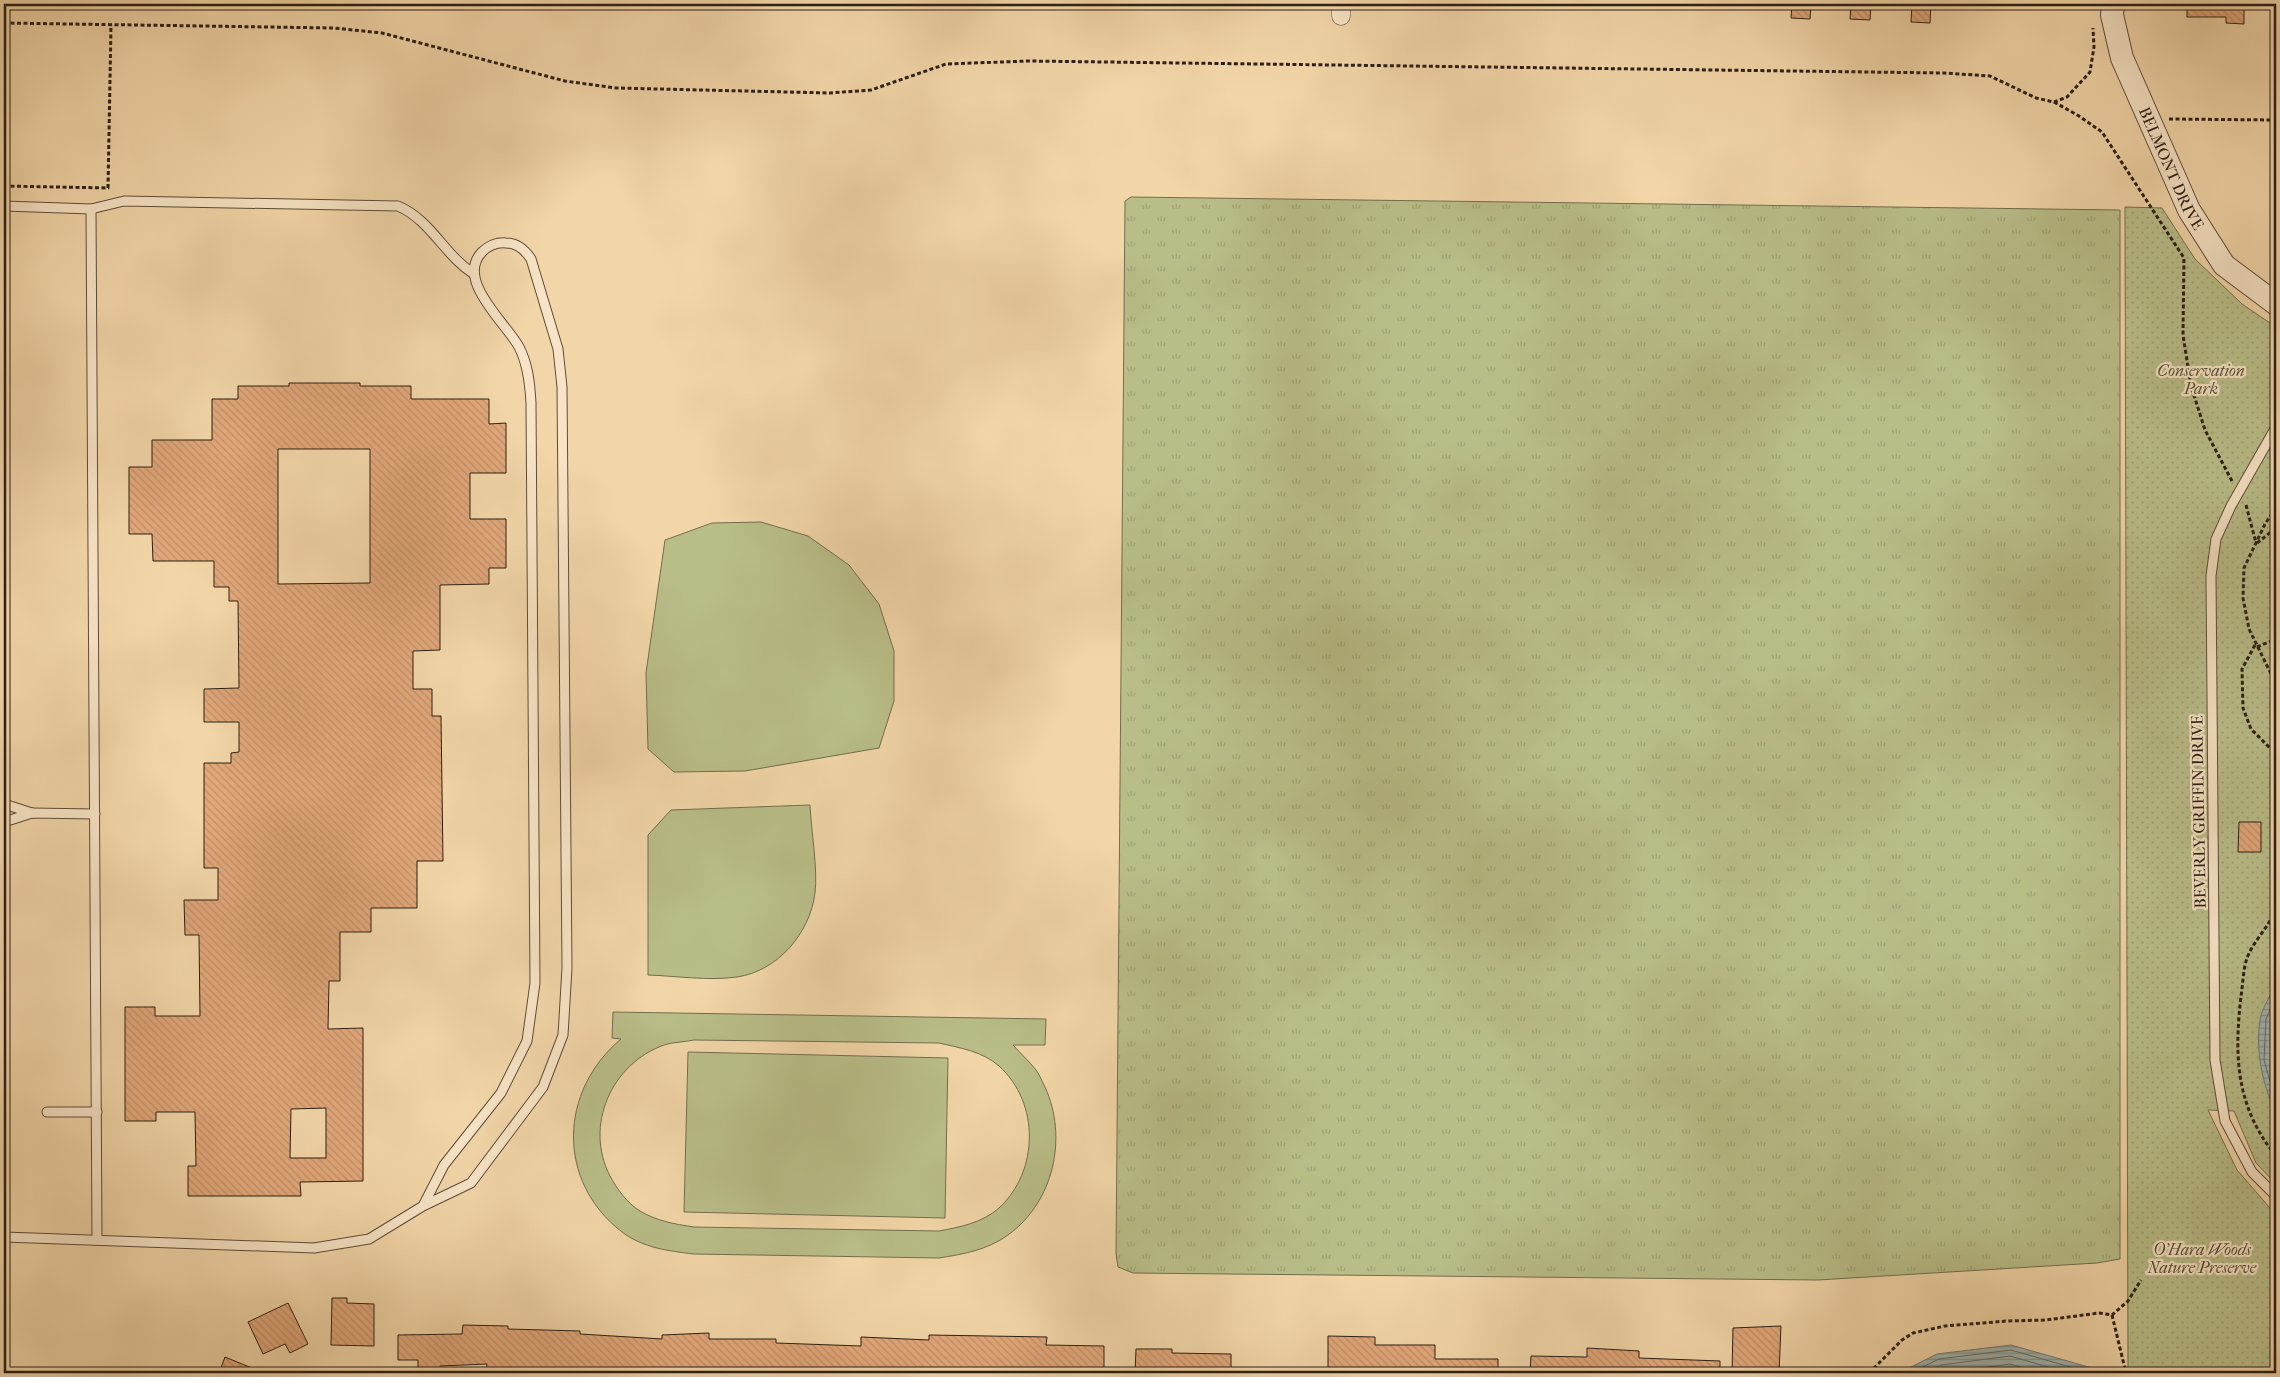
<svg xmlns="http://www.w3.org/2000/svg" width="2280" height="1377" viewBox="0 0 2280 1377" font-family="'IM FELL French Canon',serif">
<defs>
<pattern id="grass-tufts" width="24" height="20" patternUnits="userSpaceOnUse" patternTransform="scale(1.25)"><rect width="24" height="20" fill="#b9be89"/><path d="M3 7l-1-3M5 7V3M7 7l1-3M15 17l-1-3M17 17v-4M19 17l1-3" fill="none" stroke="#9fa376"/></pattern>
<pattern id="park-dots" width="8" height="8" patternUnits="userSpaceOnUse" patternTransform="scale(1.25)"><rect width="8" height="8" fill="#b9be89"/><path d="M2 2h.1M6 6h.1" fill="none" stroke="#9fa376" stroke-width="1.8" stroke-linecap="round"/></pattern>
<pattern id="water-rules" width="6" height="5" patternUnits="userSpaceOnUse" patternTransform="scale(1.25)"><rect width="6" height="5" fill="#9fb6b3"/><path d="M0 2.5h6" fill="none" stroke="#829391"/></pattern>
<pattern id="building-back-hatch" width="6" height="6" patternUnits="userSpaceOnUse" patternTransform="scale(1.25)"><rect width="6" height="6" fill="#e2a87a"/><path d="M-1 5l2 2M0 0l6 6M5-1l2 2" fill="none" stroke="#c29069"/></pattern>
</defs>
<rect width="100%" height="100%" fill="#f2d6a8"/>
<filter id="stains"><feTurbulence type="fractalNoise" baseFrequency=".004" numOctaves="4"/><feColorMatrix values="0 0 0 0 .2 0 0 0 0 .09 0 0 0 0 .02 0 0 0 .5 -.17"/></filter>
<radialGradient id="worn" r=".72"><stop offset=".6" stop-color="#630" stop-opacity="0"/><stop offset="1" stop-color="#630" stop-opacity=".3"/></radialGradient>
<polygon fill="url(#grass-tufts)" stroke="#726e50" points="1131,197 2120,210 2120,1259 2097,1263 1818,1280 1133,1273 1118,1267 1116,1254 1125,201"/>
<polygon fill="url(#park-dots)" stroke="#726e50" points="2125,207 2162,208 2195,259 2242,304 2276,327 2276,1184 2256,1163 2234,1111 2208,1110 2237,1170 2276,1215 2276,1373 2128,1373"/>
<g fill="#b9be89" stroke="#726e50" fill-rule="evenodd">
<polygon points="761,522 808,536 849,565 879,604 894,651 894,701 879,748 745,771 674,772 648,749 646,673 665,540 712,523"/>
<path d="M810,805C811,829 818,870 815,893C810,933 778,971 737,977C708,981 677,976 648,975V835L671,810Z"/>
<path d="M613,1012L1046,1019L1045,1045H1013C1020,1053 1029,1061 1036,1070C1040,1075 1042,1082 1045,1087C1068,1137 1054,1202 1008,1235C987,1250 964,1254 939,1258L694,1254C669,1251 643,1248 622,1232C556,1181 559,1091 621,1039L612,1038ZM694,1040L939,1043C960,1048 982,1051 999,1066C1040,1103 1039,1171 999,1208C982,1223 960,1227 939,1231L694,1227C674,1224 657,1221 640,1211C627,1203 617,1189 610,1176C584,1126 611,1064 664,1045C673,1042 685,1042 694,1040Z"/>
<polygon points="688,1052 948,1058 945,1218 684,1212"/>
</g>
<g fill="url(#water-rules)" stroke="#717a74">
<path d="M2276,984V1114C2263,1085 2255,1052 2260,1020C2262,1008 2271,995 2276,984Z"/>
<polygon points="2011,1345 2099,1370 2100,1373 1899,1373 1937,1354"/>
</g>
<g fill="none" stroke-linecap="round" stroke-linejoin="round">
<g stroke="#656a64" stroke-width="1">
<polyline points="2276,996 2266,1019 2264,1060 2276,1102"/>
<path d="M2276,1011C2266,1033 2271,1060 2276,1083"/>
<polyline points="1910,1373 1939,1359 2011,1350 2091,1373"/>
<polyline points="1924,1373 1941,1365 2010,1356 2069,1373"/>
<polyline points="1940,1373 2010,1364 2042,1373"/>
</g>
</g>
<g fill="url(#building-back-hatch)" stroke="#2b1f16" fill-rule="evenodd">
<polygon points="1792,4 1811,4 1810,19 1791,18"/>
<polygon points="1851,4 1871,4 1870,20 1850,19"/>
<polygon points="1912,4 1931,4 1930,23 1911,22"/>
<polygon points="2187,4 2244,4 2244,24 2226,23 2226,17 2187,17"/>
<path d="M289,383H360V386H411V399H489V424L506,423V473H470V519H506V568H489V584L440,585V650L413,651V689H432V716H441L443,861H417V908H371V932H340V981H329L328,1029L363,1028V1181L300,1182L301,1196H188V1166H196L195,1112H156V1121H125V1007H155V1016H200L199,935H185L184,900H218V868H204V763H231V753L239,752V722H204V689L239,688L238,601H229V587H214V561H153L152,534H129V467H152V440H212V399H238V386H289ZM278,449H370V583L278,584ZM326,1108V1158H290L291,1109Z"/>
<polygon points="2239,822 2261,822 2261,852 2238,852"/>
<polygon points="332,1298 347,1298 347,1303 374,1304 374,1346 331,1345"/>
<polygon points="288,1303 308,1344 290,1353 285,1344 263,1354 248,1322"/>
<polygon points="463,1325 508,1326 508,1329 580,1331 580,1334 662,1339 662,1335 709,1333 709,1339 776,1339 776,1343 861,1346 861,1337 929,1340 929,1335 1047,1337 1046,1345 1104,1346 1104,1373 816,1373 774,1370 774,1372 753,1372 753,1373 486,1373 487,1364 440,1366 440,1372 418,1372 418,1360 398,1360 398,1335 462,1334"/>
<polygon points="1781,1326 1779,1373 1732,1373 1733,1328"/>
<polygon points="1328,1336 1375,1337 1375,1345 1435,1345 1435,1359 1498,1359 1498,1373 1328,1373"/>
<polygon points="1587,1348 1639,1351 1639,1358 1720,1361 1720,1373 1530,1373 1531,1356 1587,1357"/>
<polygon points="1136,1349 1172,1349 1172,1353 1231,1354 1231,1373 1135,1373"/>
<polygon points="225,1357 264,1373 219,1373"/>
</g>
<g fill="none" stroke-linecap="round" stroke-linejoin="round">
<defs>
<g id="service">
<path d="M4,206L91,209L124,201L398,206C431,220 444,255 474,274"/>
<polyline points="91,209 97,1240"/>
<polyline points="2276,427 2231,506 2216,539 2211,576 2215,1060 2225,1121 2252,1172 2276,1196"/>
<polyline points="4,804 32,813"/>
<polyline points="4,822 32,813 95,814"/>
<polyline points="47,1112 97,1112"/>
<path d="M4,1237L314,1248L369,1239L423,1206L471,1183L543,1087L563,1035L567,968L562,387L558,349L531,259C525,250 517,243 506,243C497,242 488,246 482,252C455,280 506,323 519,347C528,364 530,384 531,403L535,983L527,1041L501,1093L444,1165L423,1206"/>
</g>
<polyline id="minor" points="1341,16 1341,4"/>
<g id="tertiary">
<path id="s1" d="M2113,4L2112,15L2122,58L2189,210L2224,265L2276,304"/>
</g>
</defs>
<use href="#service" stroke="#5d4d3a" stroke-width="11"/>
<use href="#minor" stroke="#5d4d3a" stroke-width="19"/>
<use href="#tertiary" stroke="#5d4d3a" stroke-width="24"/>
<g stroke="#2b1f16" stroke-width="3" stroke-dasharray="4 2.5" stroke-linecap="butt">
<polyline points="4,23 334,28 382,33 565,81 616,88 830,93 871,90 946,64 1029,61 1944,73 1990,76 2036,98 2054,102 2067,97 2090,72 2094,47 2093,28"/>
<polyline points="2054,102 2079,116 2102,132 2184,258 2183,335 2191,386 2205,430 2232,481"/>
<polyline points="2169,119 2276,120"/>
<polyline points="4,186 108,188 111,25"/>
<polyline points="2246,505 2256,543"/>
<polyline points="2276,508 2265,524 2244,568 2243,598 2249,629 2276,684"/>
<polyline points="2257,543 2276,528"/>
<polyline points="2255,645 2242,669 2243,708 2251,729 2276,754"/>
<polyline points="2257,647 2276,639"/>
<path d="M2276,909C2269,927 2254,940 2247,958C2243,970 2243,984 2241,996C2234,1057 2236,1107 2276,1156"/>
<polyline points="2112,1315 2126,1373"/>
<polyline points="1869,1373 1902,1340 1913,1333 1945,1326 2007,1321 2046,1320 2099,1313 2112,1315 2128,1301 2141,1280"/>
</g>
<use href="#service" stroke="#f7e4c6" stroke-width="9"/>
<use href="#minor" stroke="#f7e4c6" stroke-width="18"/>
<use href="#tertiary" stroke="#f7e4c6" stroke-width="22"/>
</g>
<g text-anchor="middle" stroke-width="4.5" stroke-linejoin="round" paint-order="stroke">
<g font-size="16" fill="#2b1f16" stroke="#f7e4c6">
<text dy="6" stroke="none"><textPath href="#s1" startOffset="176">BELMONT DRIVE</textPath></text>
<text transform="translate(2198 812) rotate(-91)" y="6">BEVERLY GRIFFIN DRIVE</text>
</g>
<g font-size="16" font-style="italic" fill="#564f38" stroke="#f7e4c6">
<text x="2201" y="376">Conservation<tspan x="2201" dy="18">Park</tspan></text>
<text x="2202" y="1255">O'Hara Woods<tspan x="2202" dy="18">Nature Preserve</tspan></text>
</g>
</g>
<rect width="2280" height="1377" fill="none" stroke="#f2d6a8" stroke-width="20"/>
<rect x="5" y="5" width="2270" height="1367" fill="none" stroke="#2b1f16" stroke-width="2.5"/>
<rect x="10" y="10" width="2260" height="1357" fill="none" stroke="#2b1f16"/>
<rect width="100%" height="100%" filter="url(#stains)"/>
<rect width="100%" height="100%" fill="url(#worn)"/>
</svg>
